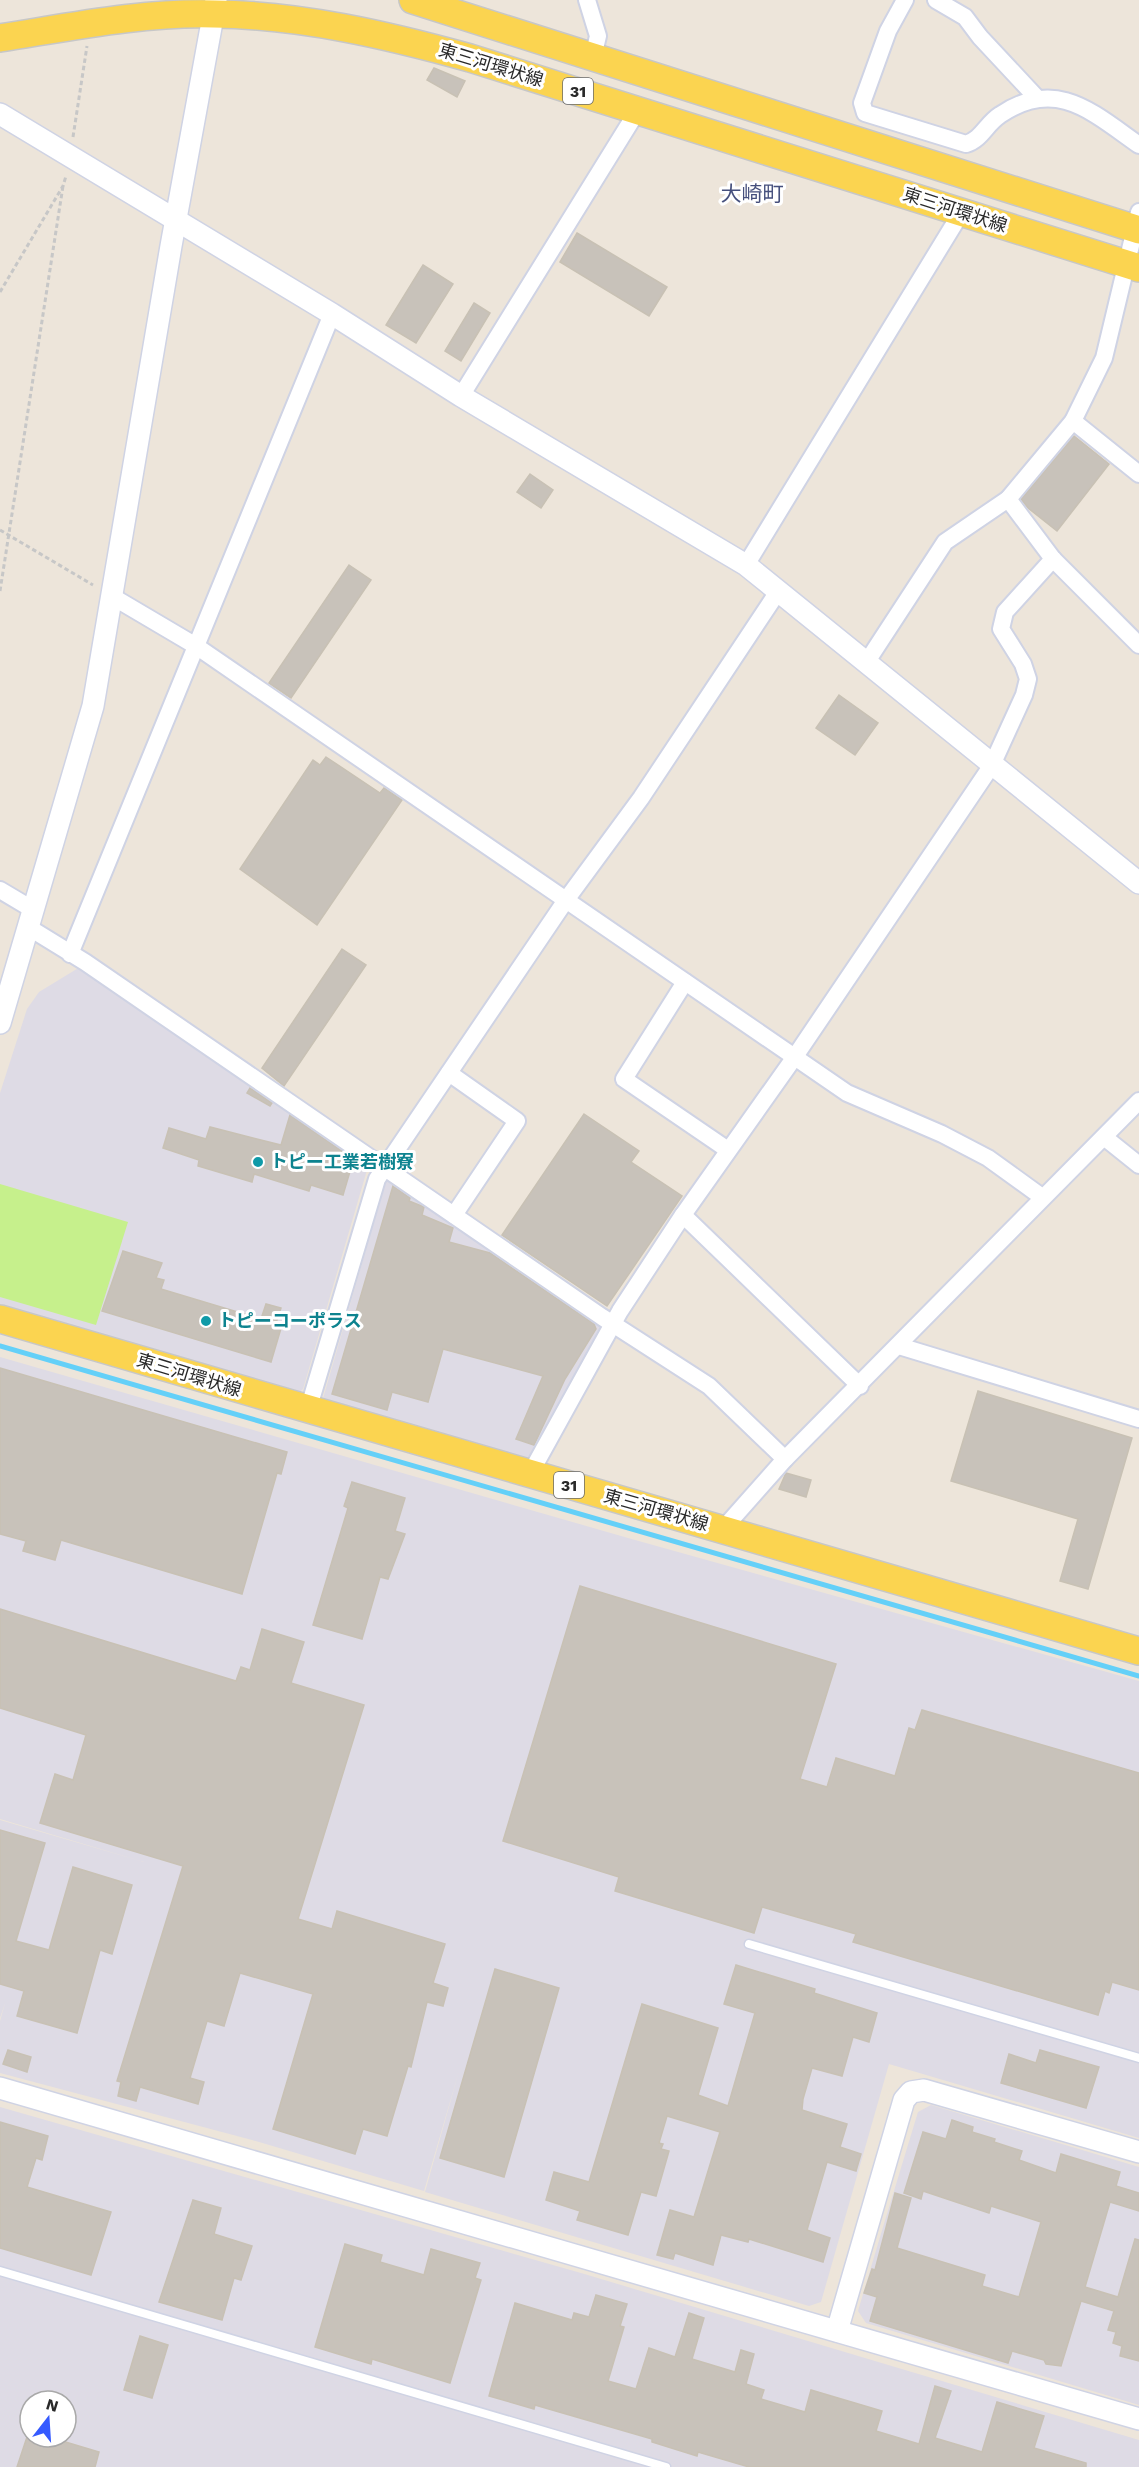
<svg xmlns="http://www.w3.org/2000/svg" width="1139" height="2467" viewBox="0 0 1139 2467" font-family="'Work Sans','Noto Sans JP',sans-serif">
<rect width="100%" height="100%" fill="#ede5da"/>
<g fill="#dedbe5" fill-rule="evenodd">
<polygon points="80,967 366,1161 367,1170 303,1389 296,1395 0,1308 0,1093 27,1009 39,992"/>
<polygon points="387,1177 601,1324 603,1334 534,1457 526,1462 322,1402"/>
<polygon points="0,1357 628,1538 1139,1681 1139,2138 889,2064 821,2302 809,2306 425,2192 459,2071 424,2191 252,2140 0,2073 0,2021 5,2003 0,2018 0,1820 144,1862 0,1819"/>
<polygon points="931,2105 1139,2167 1139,2405 866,2323 858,2311 880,2237 918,2112"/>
<path d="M0,2107L581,2273L1139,2440V2467H0ZM30,2401H66V2437H30Z"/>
</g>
<polygon fill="#c6f08c" points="0,1184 128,1222 96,1325 0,1297"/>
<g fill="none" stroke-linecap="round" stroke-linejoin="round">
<polyline stroke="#64d0f8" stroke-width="5" points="0,1346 1139,1676"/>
</g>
<g fill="#c8c2ba" stroke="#c8c1b4" stroke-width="1.5">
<polygon points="434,68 465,81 457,97 427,80"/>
<polygon points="577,233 667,287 649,316 560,262"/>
<polygon points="423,265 453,284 416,343 386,325"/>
<polygon points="474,303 490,313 461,361 445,351"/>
<polygon points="1074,436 1109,464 1057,531 1028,508 1021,499"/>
<polygon points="530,474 553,490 541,508 517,492"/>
<polygon points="349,565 371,580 291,698 269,683"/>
<polygon points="839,695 878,723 855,755 816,728"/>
<polygon points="326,757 380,793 384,788 402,800 317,925 240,869 313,760 320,765"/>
<polygon points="342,949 366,965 284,1086 262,1068"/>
<polygon points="250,1088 272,1103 270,1106 247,1093"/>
<polygon points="584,1114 639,1151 631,1162 682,1196 607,1306 502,1235"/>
<polygon points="290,1115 356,1161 351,1168 343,1195 311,1185 309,1191 254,1174 252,1182 198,1166 199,1160 163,1148 169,1128 206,1139 210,1127 281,1145"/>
<polygon points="393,1186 410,1198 409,1201 424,1207 422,1215 453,1228 449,1242 490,1253 594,1324 596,1329 565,1379 534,1445 516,1439 543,1376 443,1349 428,1402 392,1392 387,1410 332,1394"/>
<polygon points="123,1251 162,1263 156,1278 164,1280 161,1289 261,1319 266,1304 281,1308 276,1323 282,1325 271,1362 102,1311"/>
<polygon points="0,1368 287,1452 281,1474 277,1473 242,1594 61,1540 55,1560 23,1551 26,1541 0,1534"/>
<polygon points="978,1391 1132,1438 1088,1589 1060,1581 1078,1519 951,1481"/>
<polygon points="786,1473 811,1480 806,1497 779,1489"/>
<polygon points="352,1482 405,1498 395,1531 405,1534 388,1579 380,1577 362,1639 313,1625 348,1508 344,1506"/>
<polygon points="580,1586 836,1664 800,1779 827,1787 836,1758 895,1776 909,1728 915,1730 922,1710 1139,1773 1139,1990 1112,1982 1109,1993 1105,1991 1098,2015 853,1942 856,1934 762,1907 754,1933 615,1891 619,1877 503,1841"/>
<polygon points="0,1609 236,1681 241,1667 250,1670 262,1629 304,1642 291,1683 364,1705 298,1919 332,1929 337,1911 445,1944 433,1983 448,1988 443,2006 427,2002 411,2067 408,2066 387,2136 363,2129 355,2154 273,2129 313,1994 240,1973 224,2026 207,2021 190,2078 204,2082 198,2104 140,2087 136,2101 118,2096 121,2082 117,2081 183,1866 40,1823 55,1774 73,1780 86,1735 0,1708"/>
<polygon points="0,1830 45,1843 16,1941 49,1950 73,1867 132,1885 112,1954 100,1950 77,2033 17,2016 24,1991 0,1984"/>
<polygon points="736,1965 815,1989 814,1993 877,2013 869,2042 853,2037 842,2076 812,2068 803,2099 802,2110 847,2124 840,2147 861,2154 856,2171 827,2162 807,2230 830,2238 823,2262 749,2239 748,2242 721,2235 713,2265 675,2253 673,2259 657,2255 670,2210 694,2217 720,2132 667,2116 659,2143 663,2144 661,2149 669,2151 656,2196 641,2192 628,2235 577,2220 580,2211 546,2200 554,2172 589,2182 642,2004 718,2028 698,2095 728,2106 755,2013 724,2004"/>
<polygon points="495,1969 559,1988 504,2177 440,2158"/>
<polygon points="8,2050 31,2057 27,2072 3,2064"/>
<polygon points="1040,2050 1099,2067 1086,2108 1001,2083 1009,2054 1036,2063"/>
<polygon points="952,2120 973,2127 972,2132 995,2139 994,2142 1022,2151 1019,2160 1056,2173 1061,2154 1120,2172 1116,2186 1139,2193 1139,2211 1110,2202 1085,2287 1118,2297 1135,2239 1139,2240 1139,2361 1120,2356 1122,2346 1113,2343 1116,2332 1108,2330 1114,2311 1081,2301 1061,2366 1046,2364 1044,2360 1012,2351 1008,2363 870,2321 877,2297 864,2293 872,2269 875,2270 895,2193 911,2198 897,2248 985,2275 982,2286 1019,2297 1041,2222 991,2206 989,2213 923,2191 921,2199 904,2193 923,2132 946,2139"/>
<polygon points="0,2122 48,2136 42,2160 36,2158 27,2187 111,2212 91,2275 0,2248"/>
<polygon points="193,2200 221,2208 214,2234 252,2246 241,2280 234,2278 222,2320 159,2302"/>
<polygon points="345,2244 382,2255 380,2262 424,2275 431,2249 480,2263 475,2278 481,2280 450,2383 372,2359 371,2364 315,2347"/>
<polygon points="596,2295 627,2304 620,2326 624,2327 608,2381 636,2389 649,2348 675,2357 689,2313 704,2318 692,2359 735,2372 741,2350 754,2354 746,2384 764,2390 761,2399 805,2412 811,2390 882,2411 876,2431 919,2444 935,2386 951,2391 935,2438 982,2452 997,2402 1044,2416 1034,2448 1086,2463 1086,2467 749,2467 698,2452 697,2456 652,2442 652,2439 535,2405 534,2409 489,2396 515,2303 572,2320 574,2313 589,2317"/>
<polygon points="140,2336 168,2345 152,2398 124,2390"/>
<polygon points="27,2437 49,2437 99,2452 95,2467 17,2467"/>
</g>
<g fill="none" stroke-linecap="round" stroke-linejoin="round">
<defs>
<g id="service">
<polyline points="749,1944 1139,2058"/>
<polyline points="0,2271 666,2467"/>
</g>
<g id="minor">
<polyline points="587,0 598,36 593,57"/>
<path d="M905,0L888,31L862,103L865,113L966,144C982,139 986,124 1000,115C1056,77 1092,112 1139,145"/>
<polyline points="936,0 965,17 980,37 1036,97"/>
<polyline points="461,396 638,110"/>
<polyline points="1073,421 1139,474"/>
<polyline points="1053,559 1139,645"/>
<polyline points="746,565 961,213"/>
<polyline points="113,597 196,646 847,1093 942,1134 988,1158 1042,1197"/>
<polyline points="868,660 945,542 1008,499 1073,421 1104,358 1139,212"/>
<polyline points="0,890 32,909"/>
<polyline points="28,927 85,962 602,1317 709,1386 785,1459"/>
<polyline points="70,954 332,314"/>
<polyline points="685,982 624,1079 728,1150"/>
<polyline points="449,1073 517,1121 454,1215"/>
<polyline points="1104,1137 1139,1165"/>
<polyline points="683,1215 860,1386"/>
<polyline points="899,1346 1139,1419"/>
<polyline points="308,1410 377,1179 566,900 641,798 779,590"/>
<polyline points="530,1474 620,1311 683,1215 794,1058 992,765 1024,695 1028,679 1023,664 1001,629 1005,612 1053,559 1008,499"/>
<polyline points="723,1529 785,1459 1139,1101"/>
</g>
<g id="tertiary">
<polyline points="0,114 332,314 461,396 746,565 1139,883"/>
<polyline points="0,1023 93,706 171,246 216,0"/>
<polyline points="0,2088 1139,2419"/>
<polyline points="837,2331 904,2100 911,2092 924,2090 1139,2152"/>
</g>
<g id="primary">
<polyline points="413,0 1139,230"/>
<path d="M0,38C70,27 143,12 214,14C301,15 387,35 470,58L1139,268"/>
<polyline points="0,1319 1139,1651"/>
</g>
</defs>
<use href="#service" stroke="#cfd3e4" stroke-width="11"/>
<use href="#minor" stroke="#cfd3e4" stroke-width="20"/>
<use href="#tertiary" stroke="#cfd3e4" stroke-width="24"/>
<use href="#primary" stroke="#c7c7c7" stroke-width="30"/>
<g stroke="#c7c7c7" stroke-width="3" stroke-dasharray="4.5 3" stroke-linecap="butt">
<polyline points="73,137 87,46"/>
<polyline points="0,292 63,186 66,176"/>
<polyline points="0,530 93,585"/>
<polyline points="0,591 63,186"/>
</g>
<use href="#service" stroke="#fff" stroke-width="8"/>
<use href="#minor" stroke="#fff" stroke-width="16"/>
<use href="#tertiary" stroke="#fff" stroke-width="21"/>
<use href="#primary" stroke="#fbd450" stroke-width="27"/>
</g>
<g fill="#0f9aa8" stroke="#fff" stroke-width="2">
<circle cx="258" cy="1162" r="6"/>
<circle cx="206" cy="1321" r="6"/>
</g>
<g text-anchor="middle" stroke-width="6" stroke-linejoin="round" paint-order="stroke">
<g fill="#fff" stroke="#696969" stroke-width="1.5">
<rect x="563" y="78" width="30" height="26" rx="4.5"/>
<rect x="554" y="1472" width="30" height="26" rx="4.5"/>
</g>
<g font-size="16" font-weight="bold" fill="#292929">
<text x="578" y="97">31</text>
<text x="569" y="1491">31</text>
</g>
<g font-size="18" fill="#292929" stroke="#fff">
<text transform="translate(491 65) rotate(17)" y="6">東三河環状線</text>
<text transform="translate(955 210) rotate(18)" y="6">東三河環状線</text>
<text transform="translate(189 1375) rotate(17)" y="6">東三河環状線</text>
<text transform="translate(656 1510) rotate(16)" y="6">東三河環状線</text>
</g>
<g font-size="18" font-weight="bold" fill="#0d838f" stroke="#fff" text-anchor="start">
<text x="270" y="1168">トピー工業若樹寮</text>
<text x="218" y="1327">トピーコーポラス</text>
</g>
<g font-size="21" fill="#46507d" stroke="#fff">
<text x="752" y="201">大崎町</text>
</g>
</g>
<g transform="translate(48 2419) rotate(17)"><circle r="28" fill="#ffffff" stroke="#a9a9a9" stroke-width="1.5"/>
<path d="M0-4.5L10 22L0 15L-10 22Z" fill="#355aff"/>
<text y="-9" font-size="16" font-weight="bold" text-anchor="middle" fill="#292929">N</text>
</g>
</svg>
